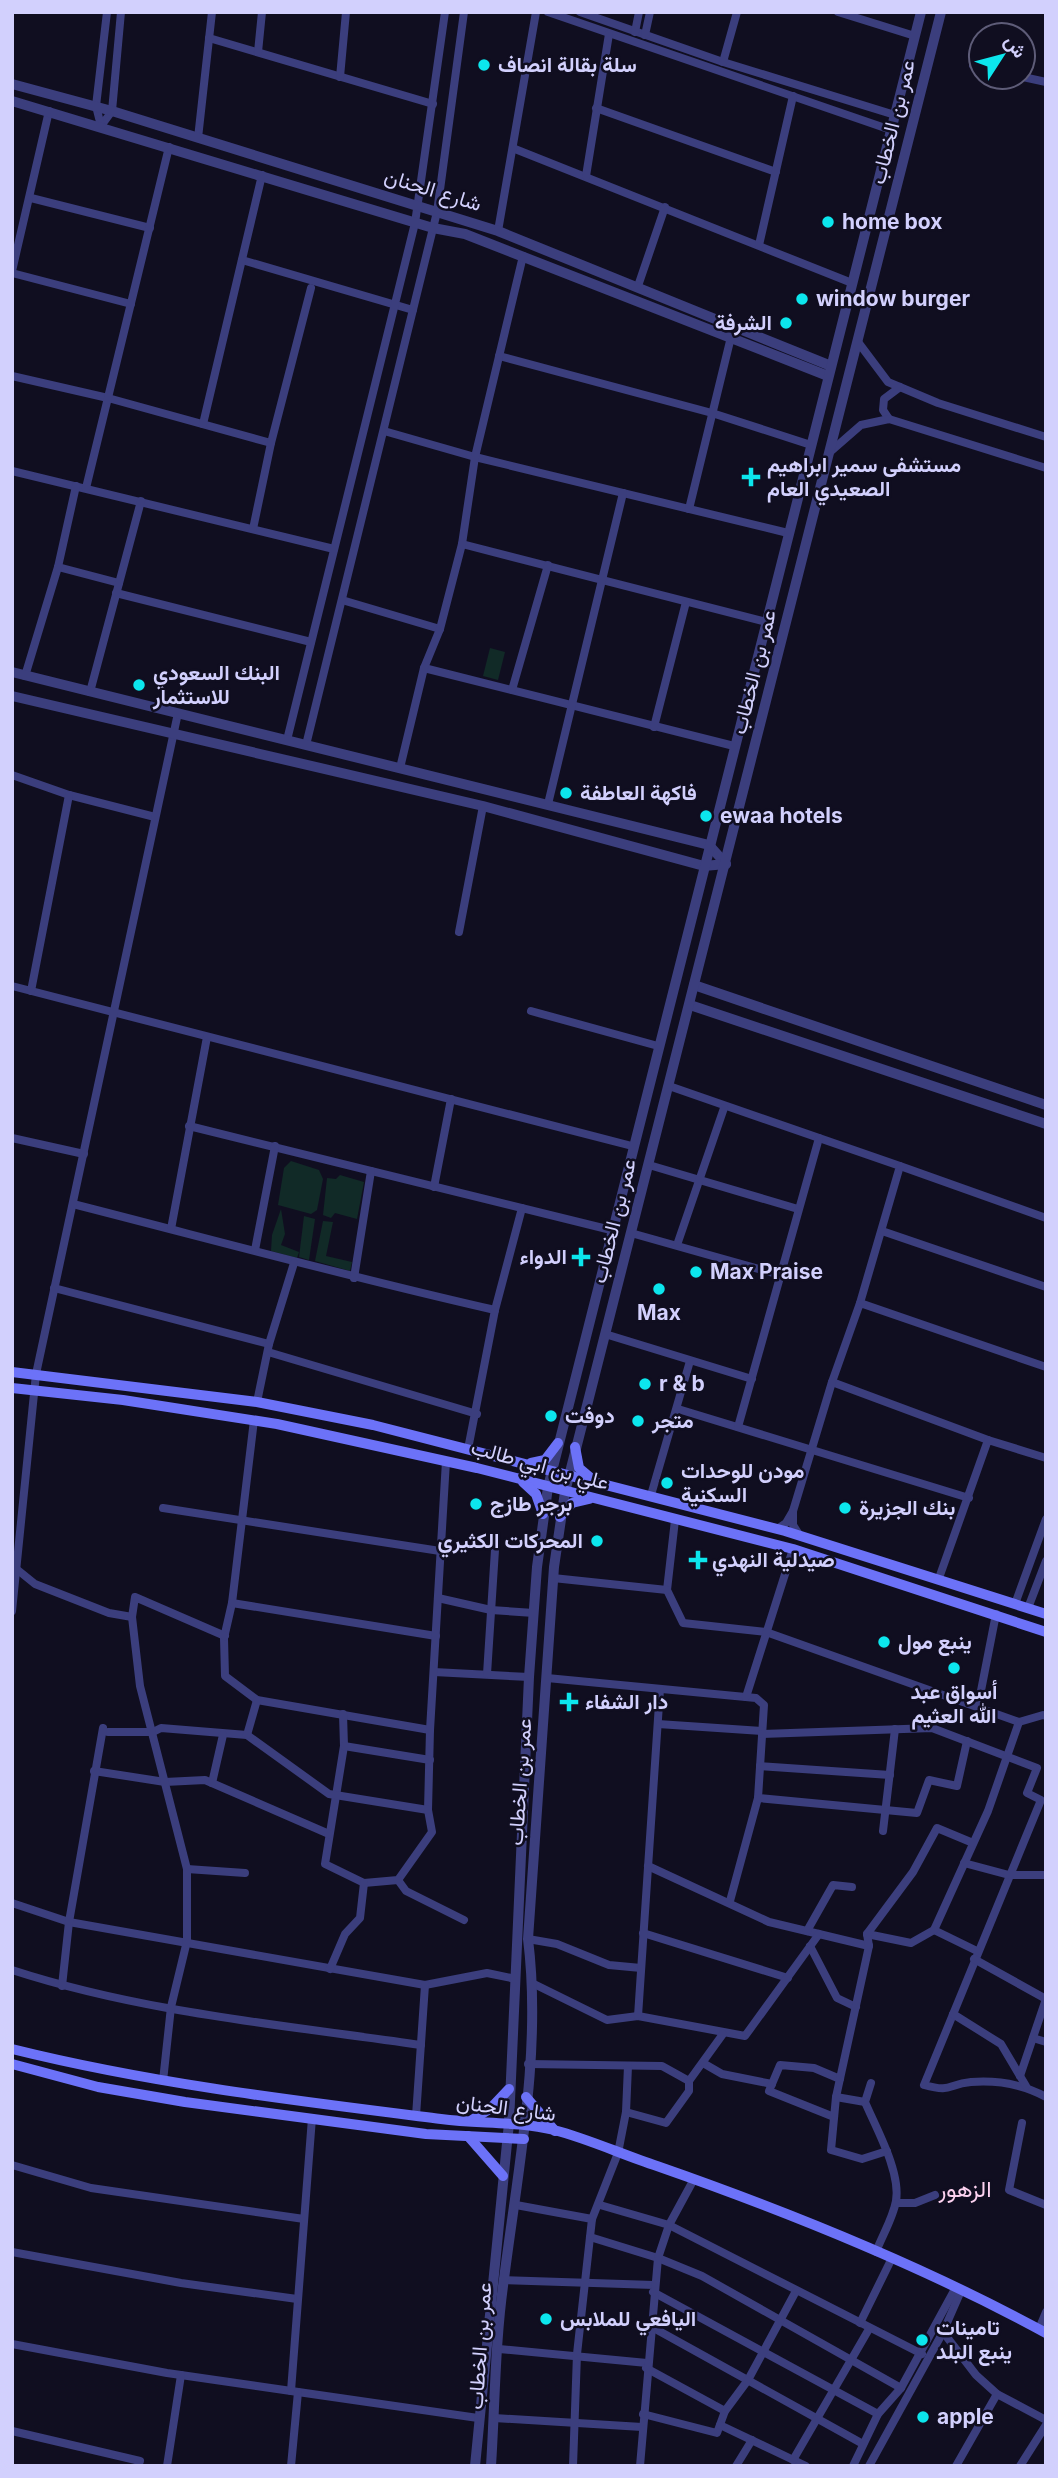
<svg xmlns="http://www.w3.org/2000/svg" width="1058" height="2478" viewBox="0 0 1058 2478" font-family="Inter,Vazirmatn,sans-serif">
<rect width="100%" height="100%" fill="#100e20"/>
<g fill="#112a27">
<polygon points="490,648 505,652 498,680 483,676"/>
<polygon points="291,1161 319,1170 323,1179 317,1210 311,1214 278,1205 284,1168"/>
<polygon points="340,1175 364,1182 357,1219 335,1213 331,1218 323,1215 327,1178 336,1179"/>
<polygon points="281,1209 285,1234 281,1245 299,1252 297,1258 271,1251 272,1235"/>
<polygon points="304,1216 315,1219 309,1260 299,1257"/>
<polygon points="323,1221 333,1222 326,1256 352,1262 350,1271 315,1261"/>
</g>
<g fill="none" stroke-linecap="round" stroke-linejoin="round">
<g stroke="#3b3e7d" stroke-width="8">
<polyline points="548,12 891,130"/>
<polyline points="580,12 723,62 895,115"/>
<polyline points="838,12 915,36"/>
<polyline points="635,32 639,12"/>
<polyline points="645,35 650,12"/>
<polyline points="209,38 433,104"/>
<polyline points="258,52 262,12"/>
<polyline points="723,62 737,12"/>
<polyline points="973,65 981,67"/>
<polyline points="340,77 346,12"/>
<polyline points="1023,77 1046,82"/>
<polyline points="596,108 776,172"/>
<polyline points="101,126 112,111 121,12"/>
<polyline points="101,126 96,106 107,12"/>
<polyline points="198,138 212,12"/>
<polyline points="515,149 852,283"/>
<polyline points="586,176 609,34"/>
<polyline points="31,198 150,228"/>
<polyline points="498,231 536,12"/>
<polyline points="759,245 793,96"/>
<polyline points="242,260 413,310"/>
<polyline points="12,271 49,111"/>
<polyline points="12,273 131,304"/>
<polyline points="638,286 665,207"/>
<polyline points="858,342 888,382 938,403 1046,437"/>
<polyline points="499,356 712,413 811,445"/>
<polyline points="12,376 108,398 271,443"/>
<polyline points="889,419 883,410 884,399 900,387"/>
<polyline points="203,424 262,175"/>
<polyline points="384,431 475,457 788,533"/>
<polyline points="830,452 861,425 889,419 1046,468"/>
<polyline points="12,471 334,549"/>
<polyline points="86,488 169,147"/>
<polyline points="689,509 731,337"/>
<polyline points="253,529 271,443 311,288"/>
<polyline points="462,544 766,622"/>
<polyline points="58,567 119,583"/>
<polyline points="116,593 311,642"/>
<polyline points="342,600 440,629"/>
<polyline points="424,668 734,746"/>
<polyline points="25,676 58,567 76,486"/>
<polyline points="512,690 548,565"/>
<polyline points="90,692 141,501"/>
<polyline points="654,727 686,602"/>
<polyline points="287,740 415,223 445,12"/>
<polyline points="306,745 437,212 464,12"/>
<polyline points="400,768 424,668 440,629 462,544 475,457 523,256"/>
<polyline points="12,775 69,795 155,817"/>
<polyline points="548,804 623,493"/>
<polyline points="459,932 483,806"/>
<polyline points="12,986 632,1146"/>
<polyline points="31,991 69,795"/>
<polyline points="531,1011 658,1046"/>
<polyline points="669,1086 900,1166 860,1303"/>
<polyline points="189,1126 611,1230"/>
<polyline points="12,1138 84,1154"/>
<polyline points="649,1165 798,1209"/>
<polyline points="900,1166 1046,1218"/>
<polyline points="434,1187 451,1099"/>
<path d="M73,1204C214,1240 353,1278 495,1310"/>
<polyline points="171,1229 207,1037"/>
<polyline points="882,1231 1046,1287"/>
<polyline points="631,1233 780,1275"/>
<polyline points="677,1245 724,1108"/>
<polyline points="255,1250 275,1146"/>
<polyline points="354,1278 371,1171"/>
<polyline points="54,1288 269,1344"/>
<polyline points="605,1334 752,1379"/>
<polyline points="268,1352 477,1414"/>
<polyline points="832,1382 988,1440"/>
<polyline points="257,1402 269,1344 294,1263"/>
<polyline points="678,1409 969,1498"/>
<polyline points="254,1420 232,1603 224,1638 225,1676 257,1700 430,1730"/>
<polyline points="738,1427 819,1138"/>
<polyline points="468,1449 495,1310 522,1208"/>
<polyline points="651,1495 690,1361"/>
<polyline points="163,1508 440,1551"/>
<polyline points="793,1511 832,1382 860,1303 1046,1367"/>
<polyline points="675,1520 667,1590 683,1623 766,1632 1019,1722 1043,1715 1046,1716"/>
<polyline points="777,1529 786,1523 793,1511 793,1525 800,1536"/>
<polyline points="14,1567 35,1584 109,1613 132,1617"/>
<polyline points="553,1578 667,1590"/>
<polyline points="939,1578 988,1440 1046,1458"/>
<polyline points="438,1598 491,1610 534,1613"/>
<polyline points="232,1603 436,1636"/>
<polyline points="1015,1604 1046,1519"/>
<polyline points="1028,1608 1046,1561"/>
<polyline points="12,1611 36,1374 178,713"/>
<polyline points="434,1672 529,1677"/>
<polyline points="487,1674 495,1550"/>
<polyline points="547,1678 756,1698 764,1705 758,1798 730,1901"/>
<polyline points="746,1697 793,1549"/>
<polyline points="978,1706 996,1614"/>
<polyline points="343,1714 344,1746 325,1864 364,1883 398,1880 432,1832 428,1810 430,1730 446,1461"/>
<polyline points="658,1724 762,1731"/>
<polyline points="108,1732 153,1732 161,1728 247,1735 329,1794 428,1810"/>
<path d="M762,1734L932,1728L1037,1768L1027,1793L1041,1800L924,2085C953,2093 947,2084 971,2082C997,2080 1024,2085 1046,2097"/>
<polyline points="247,1735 257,1700"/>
<polyline points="344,1746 430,1760"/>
<polyline points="760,1766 890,1775"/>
<polyline points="94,1771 165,1782 205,1780 329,1834"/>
<polyline points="212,1783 223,1735"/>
<polyline points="758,1798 917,1813 929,1780 957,1786 967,1741"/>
<polyline points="883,1831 895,1729"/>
<polyline points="964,1863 1009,1875 1046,1875"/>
<polyline points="648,1866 769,1922 869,1946"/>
<polyline points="187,1869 245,1873"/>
<polyline points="398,1880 406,1891 464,1920"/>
<polyline points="12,1903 69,1922 425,1985 487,1973 516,1979"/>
<polyline points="934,1930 977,1951"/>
<polyline points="807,1931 833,1885 852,1887"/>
<polyline points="643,1933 788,1978"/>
<polyline points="867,1934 911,1943 934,1930 988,1811 1019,1722"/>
<polyline points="528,1939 557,1944 609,1965 641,1968"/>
<polyline points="810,1946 837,1998 856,2007"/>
<polyline points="974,1959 1046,1999"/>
<polyline points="330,1969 345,1934 360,1918 364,1883"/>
<path d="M12,1970C144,2013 285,2025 421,2045"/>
<polyline points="534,1984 607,2020 638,2016 745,2036 819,1934"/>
<polyline points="62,1986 69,1922 103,1728"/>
<polyline points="953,2014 1001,2044 1026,2086"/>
<polyline points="638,2016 660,1689"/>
<polyline points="1033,2038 1046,2042"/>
<polyline points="703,2063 722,2074 772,2084"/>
<polyline points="528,2064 662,2066 689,2081"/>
<polyline points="1020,2076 1046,1999"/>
<polyline points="163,2081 171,2007 187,1941 187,1869 140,1686 132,1617 135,1597 225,1636"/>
<path d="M871,2083L865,2102C876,2128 901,2172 896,2201C893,2218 882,2236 876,2252"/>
<polyline points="836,2097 865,2102"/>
<polyline points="626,2112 666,2123 689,2091 689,2081 723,2034"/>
<polyline points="416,2116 425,1985"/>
<polyline points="834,2117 769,2091 780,2065 814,2068 840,2079"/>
<polyline points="1022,2123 1009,2190 1046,2205"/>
<polyline points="887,2151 862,2159 831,2150 836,2097 869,1946 867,1934 913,1872 937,1828 973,1843"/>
<polyline points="12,2165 91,2188 304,2219"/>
<polyline points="896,2203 915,2203 935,2195"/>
<polyline points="516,2205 592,2219"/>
<polyline points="600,2205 669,2225 922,2354"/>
<polyline points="590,2237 658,2258 702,2276 901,2388"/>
<polyline points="12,2252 181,2283 297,2299"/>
<polyline points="503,2280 654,2285"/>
<polyline points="653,2292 878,2414"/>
<polyline points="860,2323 891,2260"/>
<polyline points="650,2326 863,2444"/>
<polyline points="1039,2329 1046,2312"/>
<polyline points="943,2332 976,2375 997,2394"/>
<polyline points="12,2344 167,2373 478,2418"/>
<polyline points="499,2349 647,2363"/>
<polyline points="646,2368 725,2411"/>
<polyline points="291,2391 312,2118"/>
<polyline points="643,2414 717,2433 725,2411 748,2380 796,2291"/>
<polyline points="494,2418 642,2427"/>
<polyline points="720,2425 806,2466"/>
<polyline points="12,2431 140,2461"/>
<polyline points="793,2460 869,2329"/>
<polyline points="167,2466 181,2375"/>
<polyline points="291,2466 298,2392"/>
<polyline points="573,2466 577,2354 592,2219 618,2153 626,2112 628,2066"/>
<polyline points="640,2466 658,2258 669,2225 694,2179"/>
<polyline points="736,2466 752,2440"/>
<polyline points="853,2466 878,2414 901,2388 955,2289"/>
<polyline points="869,2466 943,2332 961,2291"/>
<polyline points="956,2466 997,2394 1046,2420"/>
<polyline points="1020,2466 1046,2425"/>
</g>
<g stroke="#3b3e7d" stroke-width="10">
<polyline points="12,84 112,111 498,231 831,366"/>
<polyline points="12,101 433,228 465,234 828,376"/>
<polyline points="12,672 709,845 726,864"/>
<polyline points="12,696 483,806 704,866 726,864"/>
<polyline points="694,985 1046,1105"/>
<polyline points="690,1005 1046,1124"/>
<polyline points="475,2466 509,2123 529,1677 537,1567 548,1487 921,12"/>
<path d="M491,2466C495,2404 495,2340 504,2279C518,2168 542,2051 528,1939L554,1567L565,1492L941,12"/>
</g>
<g stroke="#6c72f8" stroke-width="10">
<polyline points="12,1372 257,1402 373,1425 785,1531 1046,1614"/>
<polyline points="12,1388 123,1400 277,1424 477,1468 793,1549 1046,1632"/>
<polyline points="575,1447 579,1468 592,1479"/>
<polyline points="531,1463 545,1460 558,1443"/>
<polyline points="523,1482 536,1494 543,1514"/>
<polyline points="560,1517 572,1503 589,1499"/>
<path d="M12,2049C153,2084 297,2101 441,2119C479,2124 516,2121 554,2130C589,2139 623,2155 657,2166C789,2212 923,2266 1046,2333"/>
<polyline points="12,2064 98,2087 185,2102 426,2134 524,2139"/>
<polyline points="526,2097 555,2131"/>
<polyline points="472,2120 491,2108 509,2089"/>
<polyline points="468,2136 503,2176"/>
</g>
</g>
<g fill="#0ce6ed" stroke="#100e20" stroke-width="2.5">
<circle cx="484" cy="65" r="7"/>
<circle cx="828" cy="222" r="7"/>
<circle cx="802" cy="299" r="7"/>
<circle cx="786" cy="323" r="7"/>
<path d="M747.5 466.5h7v7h7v7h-7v7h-7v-7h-7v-7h7z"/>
<circle cx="139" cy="685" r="7"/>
<circle cx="566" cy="793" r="7"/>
<circle cx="706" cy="816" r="7"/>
<path d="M577.5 1246.5h7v7h7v7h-7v7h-7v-7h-7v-7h7z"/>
<circle cx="696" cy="1272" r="7"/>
<circle cx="659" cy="1289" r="7"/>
<circle cx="645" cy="1384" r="7"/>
<circle cx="551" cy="1416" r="7"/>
<circle cx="638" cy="1421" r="7"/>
<circle cx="667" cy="1483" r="7"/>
<circle cx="476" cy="1504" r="7"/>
<circle cx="845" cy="1508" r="7"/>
<circle cx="597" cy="1541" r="7"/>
<path d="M694.5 1549.5h7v7h7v7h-7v7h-7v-7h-7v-7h7z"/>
<circle cx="884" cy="1642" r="7"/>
<circle cx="954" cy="1668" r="7"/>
<path d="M565.5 1691.5h7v7h7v7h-7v7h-7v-7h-7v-7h7z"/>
<circle cx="546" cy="2319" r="7"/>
<circle cx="922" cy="2340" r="7"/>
<circle cx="923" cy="2417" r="7"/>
</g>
<g text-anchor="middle" stroke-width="5" stroke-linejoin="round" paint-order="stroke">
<g font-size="21" font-weight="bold" fill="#d2d0fd" stroke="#100e20" text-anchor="start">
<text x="498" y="72">سلة بقالة انصاف</text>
<text x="842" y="229">home box</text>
<text x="816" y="306">window burger</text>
<text x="772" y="330" text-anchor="end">الشرفة</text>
<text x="767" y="472">مستشفى سمير ابراهيم<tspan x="767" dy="24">الصعيدي العام</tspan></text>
<text x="153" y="680">البنك السعودي<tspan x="153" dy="24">للاستثمار</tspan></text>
<text x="580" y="800">فاكهة العاطفة</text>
<text x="720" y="823">ewaa hotels</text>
<text x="567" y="1264" text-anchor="end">الدواء</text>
<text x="710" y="1279">Max Praise</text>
<text x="659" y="1320" text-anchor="middle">Max</text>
<text x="659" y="1391">r &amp; b</text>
<text x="565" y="1423">دوفت</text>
<text x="652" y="1428">متجر</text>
<text x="681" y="1478">مودن للوحدات<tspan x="681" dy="24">السكنية</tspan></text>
<text x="490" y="1511">برجر طازج</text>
<text x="859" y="1515">بنك الجزيرة</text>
<text x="583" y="1548" text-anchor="end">المحركات الكثيري</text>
<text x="712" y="1567">صيدلية النهدي</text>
<text x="898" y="1649">ينبع مول</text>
<text x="954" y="1699" text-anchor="middle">أسواق عبد<tspan x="954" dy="24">الله العثيم</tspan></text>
<text x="585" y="1709">دار الشفاء</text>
<text x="560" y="2326">اليافعي للملابس</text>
<text x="936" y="2335">تامينات<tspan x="936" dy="24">ينبع البلد</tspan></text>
<text x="937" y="2424">apple</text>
</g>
<g font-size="21" fill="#d2d0fd" stroke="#100e20">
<text transform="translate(893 122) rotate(-76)" y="7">عمر بن الخطاب</text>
<text transform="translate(433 190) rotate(17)" y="7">شارع الحنان</text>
<text transform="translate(754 672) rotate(-76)" y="7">عمر بن الخطاب</text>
<text transform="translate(614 1221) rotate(-76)" y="7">عمر بن الخطاب</text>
<text transform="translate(540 1465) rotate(15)" y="7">علي بن ابي طالب</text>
<text transform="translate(520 1782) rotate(-86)" y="7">عمر بن الخطاب</text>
<text transform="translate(506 2108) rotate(7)" y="7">شارع الحنان</text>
<text transform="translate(480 2346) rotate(-86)" y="7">عمر بن الخطاب</text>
</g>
<g font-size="23" fill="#fdd2f0" stroke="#100e20">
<text x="965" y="2197">الزهور</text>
</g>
</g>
<rect width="1058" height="2478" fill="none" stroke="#d2d0fd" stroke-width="28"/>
<g transform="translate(1002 56) rotate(54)"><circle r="33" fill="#100e20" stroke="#5e5c78" stroke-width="2"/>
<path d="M0-5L12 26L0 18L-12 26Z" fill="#0ce6ed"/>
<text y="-10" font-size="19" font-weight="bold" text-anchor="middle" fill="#d2d0fd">ش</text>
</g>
</svg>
